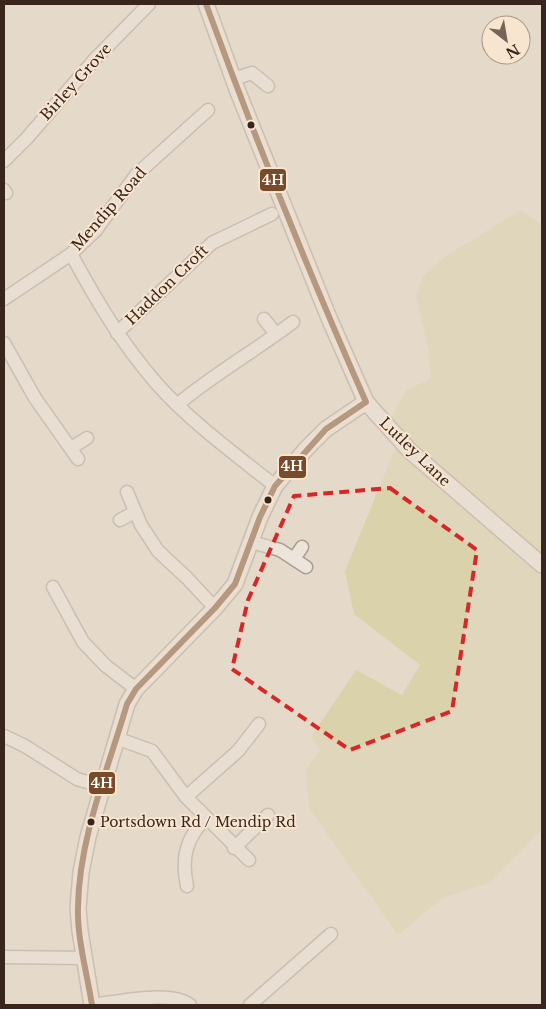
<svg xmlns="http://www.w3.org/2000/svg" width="546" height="1009" viewBox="0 0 546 1009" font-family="'Libre Baskerville',serif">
<rect width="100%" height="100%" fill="#e5d9ca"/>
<g fill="#d9d2ab">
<polygon points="521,210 542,225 542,560 413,450 391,419 406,390 431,379 429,352 416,297 423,276 446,256"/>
<polygon points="396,447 542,577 542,829 489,883 442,898 398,935 309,808 306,769 320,750 311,737 356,670 402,695 420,665 354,614 345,571"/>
</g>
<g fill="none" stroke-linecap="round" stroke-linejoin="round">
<defs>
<g id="minor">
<polyline points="233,79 252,73 268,86"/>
<polyline points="4,161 27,138 95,59 149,4"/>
<polyline points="4,190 6,193"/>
<path d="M71,254C96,300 122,344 157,384C192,423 235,454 275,486"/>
<polyline points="4,299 71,254 96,230 136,175 208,110"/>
<polyline points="264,319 276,334"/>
<polyline points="117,333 212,243 272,214"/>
<polyline points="4,343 35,398 78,459"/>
<path d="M177,405C214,374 255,351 293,322"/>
<polyline points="71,448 87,438"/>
<polyline points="127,492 141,525 158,551 187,578 215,608"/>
<polyline points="120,520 135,512"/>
<polyline points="251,542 280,550 306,567"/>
<polyline points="294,559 302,547"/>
<polyline points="53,587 83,642 106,666 136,689"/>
<polyline points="4,736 25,746 77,779 104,787"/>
<polyline points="116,738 152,751 186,797 249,860"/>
<polyline points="186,797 238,751 259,724"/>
<polyline points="234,848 268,815"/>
<path d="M187,886C181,858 186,838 206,818"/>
<polyline points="4,957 84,958"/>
<path d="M92,1005C116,1002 171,990 190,1005"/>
<polyline points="250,1005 331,934"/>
</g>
<g id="tertiary">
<polyline points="206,4 238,92 329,318 366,402 410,451 542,565"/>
<polyline points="92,1005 80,931 78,908 81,872 88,837 127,704 136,689 215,608 235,584 260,517 275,486 306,449 326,429 366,402"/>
</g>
</defs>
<use href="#minor" stroke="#aa9e94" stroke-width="15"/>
<use href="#tertiary" stroke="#aa9e94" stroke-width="18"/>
<use href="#minor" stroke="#ede5dc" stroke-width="12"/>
<use href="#tertiary" stroke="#ede5dc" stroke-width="15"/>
<defs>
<path id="bus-1" d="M92,1005C87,973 77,939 78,907C79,838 108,769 127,704L136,689L215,608L235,584L260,517L275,486L326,429L366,402C308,271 255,138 206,4"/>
</defs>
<use href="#bus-1" stroke="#f8e5cf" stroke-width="10"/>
<use href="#bus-1" stroke="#7a4b2a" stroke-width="6"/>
</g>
<path d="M0 0H546V1009H0ZM390,488L477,550L452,711L350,750L232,669L248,600L294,496Z" fill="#e5d9ca" fill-opacity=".55" fill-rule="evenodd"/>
<path fill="none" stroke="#d62828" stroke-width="4" stroke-dasharray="10 6" stroke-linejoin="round" d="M390,488L477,550L452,711L350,750L232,669L248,600L294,496Z"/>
<g fill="#39251b" stroke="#f8e5cf" stroke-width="2">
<circle cx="251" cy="125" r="4.5"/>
<circle cx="268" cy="500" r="4.5"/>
<circle cx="91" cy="822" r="4.5"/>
</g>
<g text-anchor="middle" stroke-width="4" stroke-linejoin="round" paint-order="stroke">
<g font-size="14" fill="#39251b" stroke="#f8e5cf" text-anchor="start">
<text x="100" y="827">Portsdown Rd / Mendip Rd</text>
</g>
<g font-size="15" fill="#39251b" stroke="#f8e5cf">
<text transform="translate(76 82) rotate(-48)" y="5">Birley Grove</text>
<text transform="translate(109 209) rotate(-49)" y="5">Mendip Road</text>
<text transform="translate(167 285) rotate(-44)" y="5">Haddon Croft</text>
<text transform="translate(415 452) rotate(44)" y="5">Lutley Lane</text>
</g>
</g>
<g stroke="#f8e5cf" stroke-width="2">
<rect x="259" y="168" width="28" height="24" rx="5" fill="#7a4b2a"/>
<rect x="278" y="455" width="29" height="24" rx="5" fill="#7a4b2a"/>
<rect x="88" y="771" width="28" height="24" rx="5" fill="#7a4b2a"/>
</g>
<g font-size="14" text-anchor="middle" font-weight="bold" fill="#fff">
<text x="273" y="185">4H</text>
<text x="292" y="471">4H</text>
<text x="102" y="788">4H</text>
</g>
<rect width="546" height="1009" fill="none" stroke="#39251b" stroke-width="10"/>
<g transform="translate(506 40) rotate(149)"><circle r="24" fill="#f8e5cf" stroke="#ac9887"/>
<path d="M0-4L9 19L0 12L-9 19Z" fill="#756458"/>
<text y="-8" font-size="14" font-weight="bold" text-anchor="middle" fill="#39251b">N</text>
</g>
</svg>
